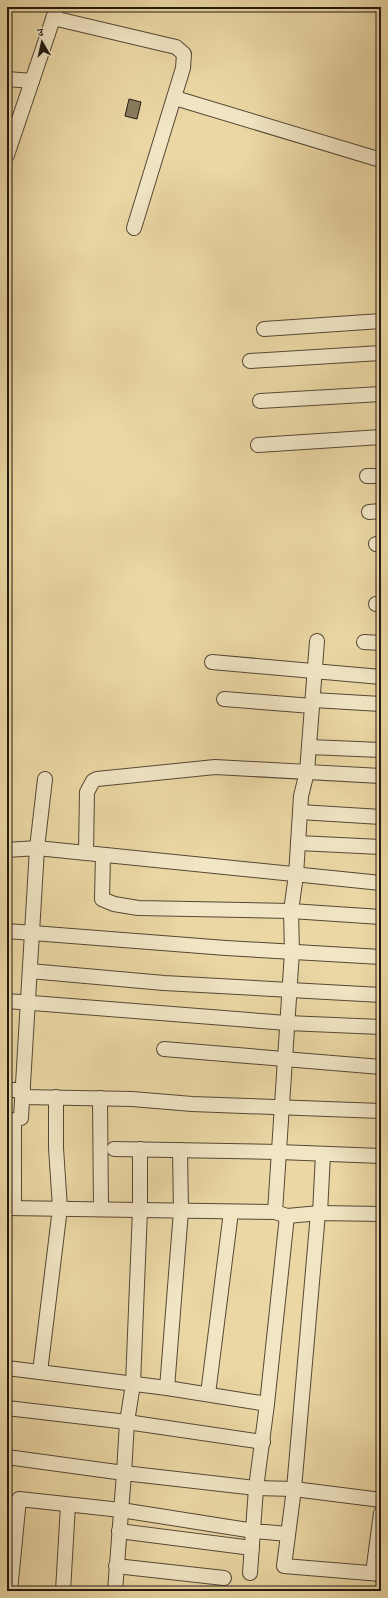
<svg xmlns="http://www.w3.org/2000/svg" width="388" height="1598" viewBox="0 0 388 1598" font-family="'IM FELL French Canon','Noto Serif Devanagari',serif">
<rect width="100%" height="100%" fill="#ead7a4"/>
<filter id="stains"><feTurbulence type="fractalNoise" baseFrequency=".005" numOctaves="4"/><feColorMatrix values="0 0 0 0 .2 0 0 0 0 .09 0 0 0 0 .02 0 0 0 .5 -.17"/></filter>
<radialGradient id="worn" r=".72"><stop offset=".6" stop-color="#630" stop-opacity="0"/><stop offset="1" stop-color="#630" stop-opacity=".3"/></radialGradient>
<polygon fill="#8a7c5e" stroke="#231912" points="129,99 141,102 137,119 125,116"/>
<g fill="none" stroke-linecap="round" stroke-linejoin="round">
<defs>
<g id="street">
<polyline points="53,18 176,47 184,54 183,68 134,228"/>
<polyline points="7,79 32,81"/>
<polyline points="175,98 381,160"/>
<polyline points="7,155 57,7"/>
<polyline points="264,329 381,321"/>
<polyline points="250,361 381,353"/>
<polyline points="260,401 381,394"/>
<polyline points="258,445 381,437"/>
<polyline points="367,476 381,476"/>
<polyline points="369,512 381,511"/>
<polyline points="376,544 381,543"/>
<polyline points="376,604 381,604"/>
<polyline points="364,642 381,643"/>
<polyline points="212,662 381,677"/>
<polyline points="224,699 312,706"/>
<polyline points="313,700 381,704"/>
<polyline points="309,747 381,750"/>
<polyline points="45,779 37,848 381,883"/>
<polyline points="300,812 381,817"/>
<polyline points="298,843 381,847"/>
<polyline points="7,850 37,848 21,1118"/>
<polyline points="86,853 87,792 93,781 97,779 215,767 381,776"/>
<polyline points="103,855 102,899 114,904 138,908 291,911 381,917"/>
<polyline points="7,931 226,948 381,957"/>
<polyline points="30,971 164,983 381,995"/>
<polyline points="7,1001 287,1023 381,1027"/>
<polyline points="164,1049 381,1067"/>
<polyline points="7,1090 23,1090"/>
<polyline points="22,1097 132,1099 192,1104 381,1111"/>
<polyline points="100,1098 101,1209"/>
<polyline points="14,1120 14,1208"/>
<polyline points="114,1149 279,1152 381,1156"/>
<polyline points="7,1208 275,1212 287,1216 320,1213 381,1214"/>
<polyline points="275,1212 292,952 291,911 296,875 301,796 307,772 317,641"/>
<polyline points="318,1213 294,1489 284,1566 381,1574"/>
<polyline points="320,1213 323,1154"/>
<polyline points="7,1368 167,1388 267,1404"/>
<polyline points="40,1372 60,1208 56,1148 56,1097"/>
<polyline points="167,1388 181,1211 180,1150"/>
<polyline points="208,1394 231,1212"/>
<polyline points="7,1408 127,1422 263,1442"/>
<polyline points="7,1457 124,1473 127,1422 133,1384 140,1210 140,1149"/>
<polyline points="119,1531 252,1548"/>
<polyline points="116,1566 224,1578"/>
<polyline points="250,1573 256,1488 294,1489 381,1500"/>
<polyline points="373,1573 381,1513"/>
<polyline points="10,1591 19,1499 121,1510 254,1531 288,1534"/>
<polyline points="63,1591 68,1505"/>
<polyline points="115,1591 124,1473 256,1488 267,1404 287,1216"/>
</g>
</defs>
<use href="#street" stroke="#554836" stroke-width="16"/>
<use href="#street" stroke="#f1e5c4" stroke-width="14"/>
</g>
<rect width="388" height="1598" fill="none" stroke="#ead7a4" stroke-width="24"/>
<rect x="8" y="8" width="372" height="1582" fill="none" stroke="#231912" stroke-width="2"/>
<rect x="12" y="12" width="364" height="1574" fill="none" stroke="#231912"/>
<g transform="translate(42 42) rotate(351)" stroke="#f1e5c4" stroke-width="3" paint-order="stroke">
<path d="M0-3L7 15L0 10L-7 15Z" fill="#231912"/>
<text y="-6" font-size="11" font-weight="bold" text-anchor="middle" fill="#231912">उ</text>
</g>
<rect width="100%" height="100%" filter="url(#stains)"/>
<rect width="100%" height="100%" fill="url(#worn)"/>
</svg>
